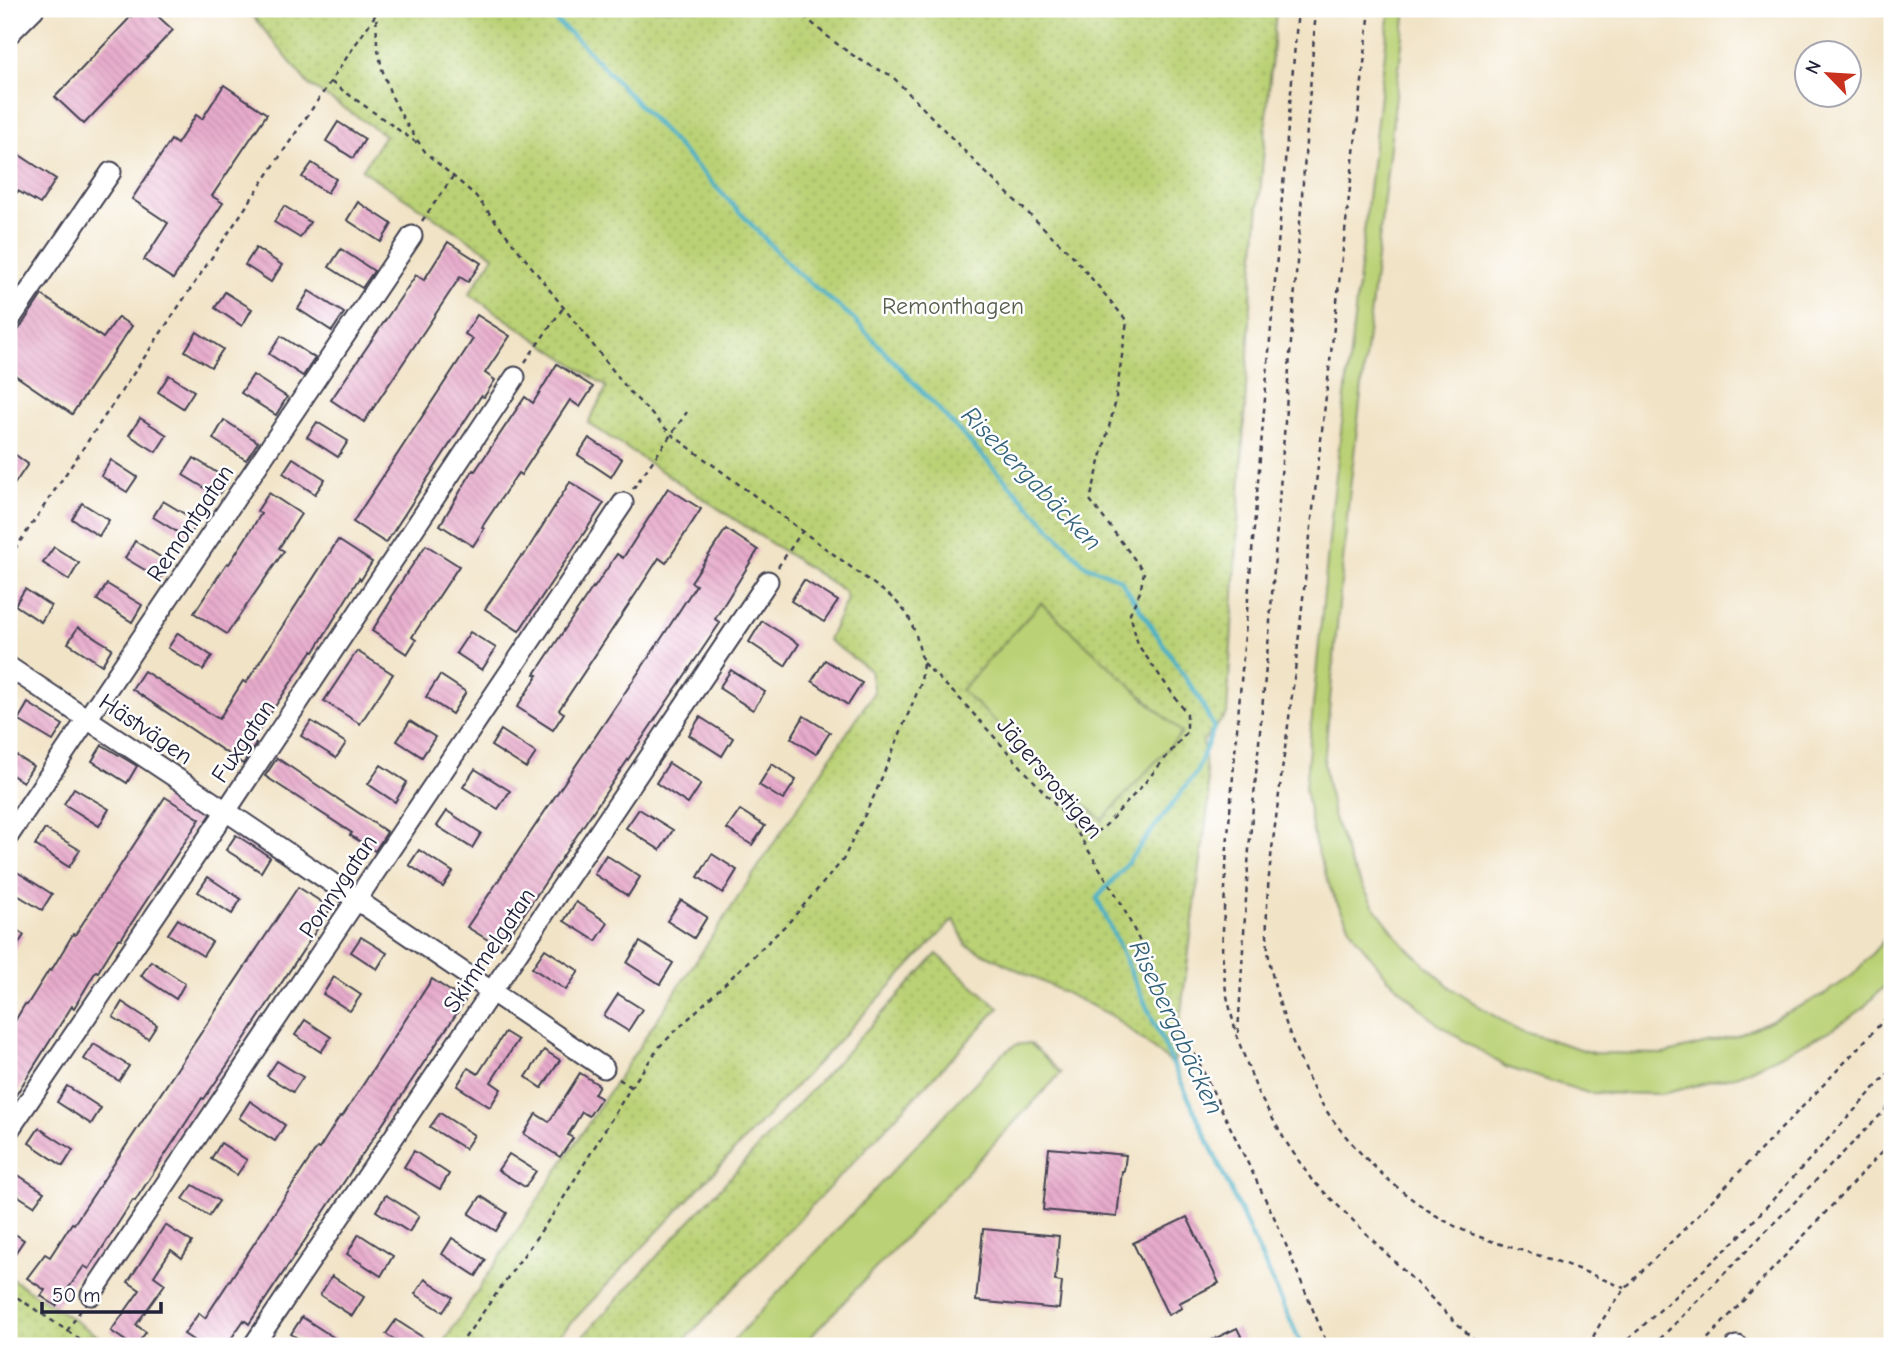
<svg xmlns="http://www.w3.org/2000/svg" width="1901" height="1355" viewBox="0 0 1901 1355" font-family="'Comic Neue',sans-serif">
<defs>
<pattern id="green-dots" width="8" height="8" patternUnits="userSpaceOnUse" patternTransform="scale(1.75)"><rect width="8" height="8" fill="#bad175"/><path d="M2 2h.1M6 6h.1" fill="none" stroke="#a0b366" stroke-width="1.8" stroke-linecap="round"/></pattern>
<pattern id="building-back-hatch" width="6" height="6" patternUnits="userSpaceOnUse" patternTransform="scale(1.75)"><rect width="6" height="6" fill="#e7aacb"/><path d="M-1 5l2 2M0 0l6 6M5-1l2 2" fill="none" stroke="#c692af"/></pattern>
</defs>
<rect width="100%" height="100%" fill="#fff"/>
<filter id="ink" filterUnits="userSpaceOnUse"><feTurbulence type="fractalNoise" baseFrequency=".0143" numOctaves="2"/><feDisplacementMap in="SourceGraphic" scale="14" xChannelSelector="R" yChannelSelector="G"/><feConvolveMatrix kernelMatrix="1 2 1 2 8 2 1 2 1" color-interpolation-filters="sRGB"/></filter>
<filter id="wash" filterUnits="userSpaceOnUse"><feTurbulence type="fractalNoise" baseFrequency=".00686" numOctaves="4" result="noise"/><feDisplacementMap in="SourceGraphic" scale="28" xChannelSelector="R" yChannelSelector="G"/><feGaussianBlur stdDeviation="1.57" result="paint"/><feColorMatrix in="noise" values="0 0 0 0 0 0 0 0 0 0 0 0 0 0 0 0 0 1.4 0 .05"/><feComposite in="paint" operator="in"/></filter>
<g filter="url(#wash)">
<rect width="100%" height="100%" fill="#f1e3c6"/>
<g fill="url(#green-dots)" stroke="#6e7a58" stroke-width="2">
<polygon points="247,9 1276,9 1252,286 1227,714 1203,741 1209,799 1174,1065 1111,1015 966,945 954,919 549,1346 441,1346 874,692 870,670 828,640 847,599 844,591 588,423 607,387 469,294 494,256 362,170 385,135 309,85"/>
<polygon points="937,954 999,1008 679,1346 574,1346"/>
<polygon points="9,1277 113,1346 9,1346"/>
</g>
<g fill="#bad175" stroke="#6e7a58" stroke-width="2">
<polygon points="1390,9 1406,9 1349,497 1324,764 1333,815 1350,863 1373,905 1403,944 1451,988 1515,1029 1593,1053 1663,1054 1737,1036 1822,996 1853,975 1892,931 1892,978 1861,1010 1828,1032 1739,1075 1662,1094 1588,1093 1506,1067 1439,1025 1388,978 1356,938 1332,893 1315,843 1305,789 1332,509"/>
<polygon points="1041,603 1182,733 1102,820 961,690"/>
<polygon points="1030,1043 1061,1073 802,1346 728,1346 1002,1054 1015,1045"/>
</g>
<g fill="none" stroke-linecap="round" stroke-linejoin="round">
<polyline stroke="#47b0c6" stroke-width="4.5" points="542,9 579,41 795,271 853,318 1085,565 1120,579 1199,698 1214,728 1196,773 1121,871 1097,898 1302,1346"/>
</g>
<g id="blocks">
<g fill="url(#building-back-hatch)">
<polygon points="138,9 150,9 173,30 84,124 55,97"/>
<polygon points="224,85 267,114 212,196 223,203 173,279 144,260 168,223 132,199 171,140 177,144 196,115 202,119"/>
<polygon points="338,122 365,139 353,158 326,141"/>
<polygon points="9,148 56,179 40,204 18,191 9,201"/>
<polygon points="312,163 336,179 327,193 302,177"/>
<polygon points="358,202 392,224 381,242 347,220"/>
<polygon points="284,206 310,222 300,238 274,222"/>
<polygon points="448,242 481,263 468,282 460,277 364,422 331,400 416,275 424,280"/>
<polygon points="256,248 282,265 271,282 245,265"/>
<polygon points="341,249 374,271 362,288 329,267"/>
<polygon points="309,291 344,313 332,331 298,309"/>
<polygon points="225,292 252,309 242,326 215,308"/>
<polygon points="42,295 103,338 118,317 132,326 72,414 9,371 9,344"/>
<polygon points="477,315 510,336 485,373 495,380 484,397 481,396 386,543 353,522 473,339 465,334"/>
<polygon points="197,332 223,349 211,367 185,351"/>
<polygon points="281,336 315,358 303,376 269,354"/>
<polygon points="557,364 593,387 580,407 570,400 521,475 518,473 482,527 484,529 473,546 440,525 473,470 475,471 525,397 533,403"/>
<polygon points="169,375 194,391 183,408 158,392"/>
<polygon points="253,375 287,397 276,415 241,393"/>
<polygon points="140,418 167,435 156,452 129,435"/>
<polygon points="224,420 258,442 246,460 213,439"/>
<polygon points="317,422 348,441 338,457 307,437"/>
<polygon points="589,438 622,459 611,477 578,455"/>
<polygon points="9,450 28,464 9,492"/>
<polygon points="194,458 228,480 218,496 183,475"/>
<polygon points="293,458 325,479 315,494 283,473"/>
<polygon points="111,460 137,477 127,492 101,476"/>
<polygon points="570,482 604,503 519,631 485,609 521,556 523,557"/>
<polygon points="668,488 701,509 666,563 659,558 637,592 559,710 564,713 553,730 517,707 538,675 535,674 593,587 594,588 617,554 623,558"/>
<polygon points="269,493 301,514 279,548 284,551 227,634 194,613 227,563 229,564 261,514 257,511"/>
<polygon points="163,501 198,522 187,538 153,517"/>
<polygon points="82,503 109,520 99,536 72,519"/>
<polygon points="726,529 758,550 715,619 720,623 501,948 467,927 663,636 696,585 691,582"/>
<polygon points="338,540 372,562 361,580 359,578 314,652 312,651 252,741 256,744 243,764 132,689 144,671 219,719 243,681 246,683"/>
<polygon points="135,541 170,563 160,579 125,558"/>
<polygon points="426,545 459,566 412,637 416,640 407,654 372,631 392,599 390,598"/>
<polygon points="54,547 79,563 69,580 43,563"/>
<polygon points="804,580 838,601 824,622 791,601"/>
<polygon points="107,584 142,605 132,622 97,600"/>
<polygon points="25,589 51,606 41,622 15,605"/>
<polygon points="762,621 799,644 785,666 749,642"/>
<polygon points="78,627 112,648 102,665 68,643"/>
<polygon points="470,632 496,648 482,670 456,653"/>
<polygon points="178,633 212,656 203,670 168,648"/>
<polygon points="357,651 393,674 360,724 324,701"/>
<polygon points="825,660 862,683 848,705 812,681"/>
<polygon points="731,670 765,692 753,710 719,688"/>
<polygon points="440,675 466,692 452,714 426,697"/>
<polygon points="28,703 63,725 53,741 18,720"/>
<polygon points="804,716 830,732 816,754 791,738"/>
<polygon points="700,717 733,738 722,756 689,735"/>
<polygon points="311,721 346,743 336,758 301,736"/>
<polygon points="410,721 435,737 422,757 397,741"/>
<polygon points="501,730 536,753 526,768 491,746"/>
<polygon points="102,745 137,766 127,783 92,761"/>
<polygon points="9,751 33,766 23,782 9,773"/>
<polygon points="277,758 387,832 375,851 350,835 352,833 265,776"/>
<polygon points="669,763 701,784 688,804 656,783"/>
<polygon points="772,764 796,780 783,800 759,785"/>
<polygon points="381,765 407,782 395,802 368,784"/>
<polygon points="475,769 510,791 498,809 463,787"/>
<polygon points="74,788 109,809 99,826 64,804"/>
<polygon points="165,797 200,819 121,939 119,938 98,972 96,971 74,1008 72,1006 9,1106 9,1031 25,1004 27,1005 49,970 51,971 73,934 75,935"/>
<polygon points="639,809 673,830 660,850 626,828"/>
<polygon points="740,810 765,826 752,845 727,829"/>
<polygon points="447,811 481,833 472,848 437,826"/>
<polygon points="45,829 80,850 69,867 35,845"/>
<polygon points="236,835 270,857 261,872 226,850"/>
<polygon points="419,850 453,872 443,887 409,865"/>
<polygon points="712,854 737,870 723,893 698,877"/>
<polygon points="606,855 640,877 628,896 594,874"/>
<polygon points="17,872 52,894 42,910 9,890 9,885"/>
<polygon points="208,877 241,899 232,914 198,892"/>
<polygon points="298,887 331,908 228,1064 204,1099 202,1098 135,1201 133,1200 89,1269 84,1266 56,1306 41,1296 45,1290 27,1278 45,1254 50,1257 72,1223 74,1224"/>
<polygon points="681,900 707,917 694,938 667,921"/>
<polygon points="576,902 608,923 596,941 564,921"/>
<polygon points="178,919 212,942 203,956 168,934"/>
<polygon points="9,925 24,935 9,959"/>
<polygon points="361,937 387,953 377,969 351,952"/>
<polygon points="640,942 673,963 660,984 627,963"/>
<polygon points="545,949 579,971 566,990 532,968"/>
<polygon points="151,961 185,983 176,999 141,976"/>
<polygon points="334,977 361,995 350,1011 323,994"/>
<polygon points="432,979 465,1001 249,1324 244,1320 226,1346 202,1346 184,1334 199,1313 205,1318 317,1148 319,1149 340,1116 342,1117"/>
<polygon points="618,994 642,1009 628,1031 604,1016"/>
<polygon points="122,1002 157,1025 148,1039 113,1017"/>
<polygon points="305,1020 331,1037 321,1052 295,1035"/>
<polygon points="505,1032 518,1040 491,1082 501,1089 490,1107 457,1086 468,1068 478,1074"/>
<polygon points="94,1044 129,1066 119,1081 84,1059"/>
<polygon points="544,1050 560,1060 542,1088 526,1077"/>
<polygon points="277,1061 303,1077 293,1092 267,1076"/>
<polygon points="580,1073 599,1085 594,1094 601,1098 589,1116 582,1112 568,1135 573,1138 560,1157 524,1134 536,1114 549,1122"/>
<polygon points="67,1086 101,1108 91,1124 57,1102"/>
<polygon points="250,1101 285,1125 275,1141 239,1118"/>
<polygon points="440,1113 474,1135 465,1149 430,1127"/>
<polygon points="39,1128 73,1150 63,1166 29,1143"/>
<polygon points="221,1143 247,1160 237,1175 211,1159"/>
<polygon points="1049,1148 1126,1155 1124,1171 1122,1171 1117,1217 1043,1210"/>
<polygon points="414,1151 449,1174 440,1189 404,1167"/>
<polygon points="509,1154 536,1171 525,1187 498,1170"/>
<polygon points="9,1169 44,1192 34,1206 9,1190"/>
<polygon points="193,1185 219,1201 209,1216 183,1199"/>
<polygon points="386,1195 419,1216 409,1232 376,1211"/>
<polygon points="481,1196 507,1213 496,1231 469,1214"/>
<polygon points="1187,1217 1219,1283 1179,1303 1182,1308 1168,1315 1133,1243"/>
<polygon points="165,1225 192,1242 182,1258 171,1250 154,1276 165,1284 136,1325 146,1332 136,1346 133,1346 111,1331 140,1290 128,1282"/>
<polygon points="983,1229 1059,1236 1055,1281 1062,1282 1059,1309 976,1301"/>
<polygon points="9,1230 24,1240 9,1262"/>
<polygon points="359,1234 393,1256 381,1276 347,1254"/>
<polygon points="452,1238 486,1260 476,1276 442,1254"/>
<polygon points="332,1276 364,1297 352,1316 320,1295"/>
<polygon points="425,1279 453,1297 443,1312 415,1294"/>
<polygon points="302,1317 347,1346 310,1346 291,1334"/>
<polygon points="396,1320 424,1338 419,1346 405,1346 386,1334"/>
<polygon points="1237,1328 1246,1346 1199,1346"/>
</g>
</g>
</g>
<g filter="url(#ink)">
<use href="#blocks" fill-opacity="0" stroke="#413f50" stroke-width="2"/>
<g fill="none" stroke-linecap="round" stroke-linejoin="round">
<defs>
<g id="minor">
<polyline points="9,34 34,9"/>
<polyline points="9,321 111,172"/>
<polyline points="9,667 226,811 604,1068"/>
<polyline points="9,835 412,236"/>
<polyline points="9,1130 226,811 515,377"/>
<polyline points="91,1295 623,503"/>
<polyline points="253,1346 768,581"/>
<polyline points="1736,1346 1738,1346"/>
</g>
</defs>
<use href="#minor" stroke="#413f50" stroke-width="23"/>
<g stroke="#413f50" stroke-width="2.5" stroke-dasharray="5 5" stroke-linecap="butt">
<polyline points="376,9 377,44 382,69 391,95 405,122 426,153 475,195 630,392 671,434 894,599 908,615 916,635 923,663 921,683 875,794 843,860 790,921 660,1046 631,1087 558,1207 459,1346"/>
<path d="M797,9C823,34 856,62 891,75L979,166L1072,255L1127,321L1115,404L1090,500L1144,572L1140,592L1130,613L1138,645L1187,714V732L1143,785L1105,826L1083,841"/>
<polyline points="1298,9 1227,847 1222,951 1226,992 1237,1037 1258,1093 1286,1142 1311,1179 1480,1346"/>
<path d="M1370,9C1346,230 1319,450 1295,671C1289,720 1282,769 1276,818C1270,864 1263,912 1269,958C1276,1003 1299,1065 1322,1104C1350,1149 1405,1200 1451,1224C1484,1242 1521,1249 1556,1261C1579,1269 1602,1279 1625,1288"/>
<polyline points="331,82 417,143"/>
<polyline points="422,221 454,175"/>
<polyline points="525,362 563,308"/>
<polyline points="633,489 687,412"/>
<polyline points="9,558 376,14"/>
<polyline points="778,567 803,530"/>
<polyline points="923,663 961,700 1070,821 1120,901 1276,1221 1328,1346"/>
<polyline points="1238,1033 1249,849 1269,635 1316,9"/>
<polyline points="619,1079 631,1087"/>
<polyline points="9,1292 90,1346"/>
<polyline points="67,1331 81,1310"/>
<path d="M1589,1346C1611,1294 1655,1260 1693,1220C1760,1150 1828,1082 1892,1011"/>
<polyline points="1621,1346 1736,1240 1892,1069"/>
<polyline points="1653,1346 1892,1103"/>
<polyline points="1701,1346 1892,1141"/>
</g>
<use href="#minor" stroke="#fff" stroke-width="19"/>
</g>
</g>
<g text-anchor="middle" stroke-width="5" stroke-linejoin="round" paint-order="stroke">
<g font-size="24" fill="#575f4f" stroke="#fff">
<text x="953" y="314">Remonthagen</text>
</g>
<g font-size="24" fill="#22223b" stroke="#fff">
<text transform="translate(190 523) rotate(-56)" y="8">Remontgatan</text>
<text transform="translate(146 729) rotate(34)" y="8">Hästvägen</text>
<text transform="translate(243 741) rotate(-56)" y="8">Fuxgatan</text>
<text transform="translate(1050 778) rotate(50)" y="8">Jägersrostigen</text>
<text transform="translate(338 886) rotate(-56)" y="8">Ponnygatan</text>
<text transform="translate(489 950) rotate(-56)" y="8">Skimmelgatan</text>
</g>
<g font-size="26" font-style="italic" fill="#33627a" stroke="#fff">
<text transform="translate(1032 478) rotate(46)" y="9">Risebergabäcken</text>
<text transform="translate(1177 1027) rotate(65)" y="9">Risebergabäcken</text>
</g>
</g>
<rect width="1901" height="1355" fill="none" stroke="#fff" stroke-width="35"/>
<g transform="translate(1828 74) rotate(295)"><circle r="33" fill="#ffffff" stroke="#a7a7b1" stroke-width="2"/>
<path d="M0-5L12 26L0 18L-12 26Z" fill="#c8321e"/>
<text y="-10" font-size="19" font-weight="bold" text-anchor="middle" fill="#22223b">N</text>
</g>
<path d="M42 1302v10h119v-10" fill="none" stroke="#22223b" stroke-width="3.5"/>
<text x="52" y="1302" font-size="21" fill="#22223b" stroke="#ffffff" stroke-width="5" paint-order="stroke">50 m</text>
</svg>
